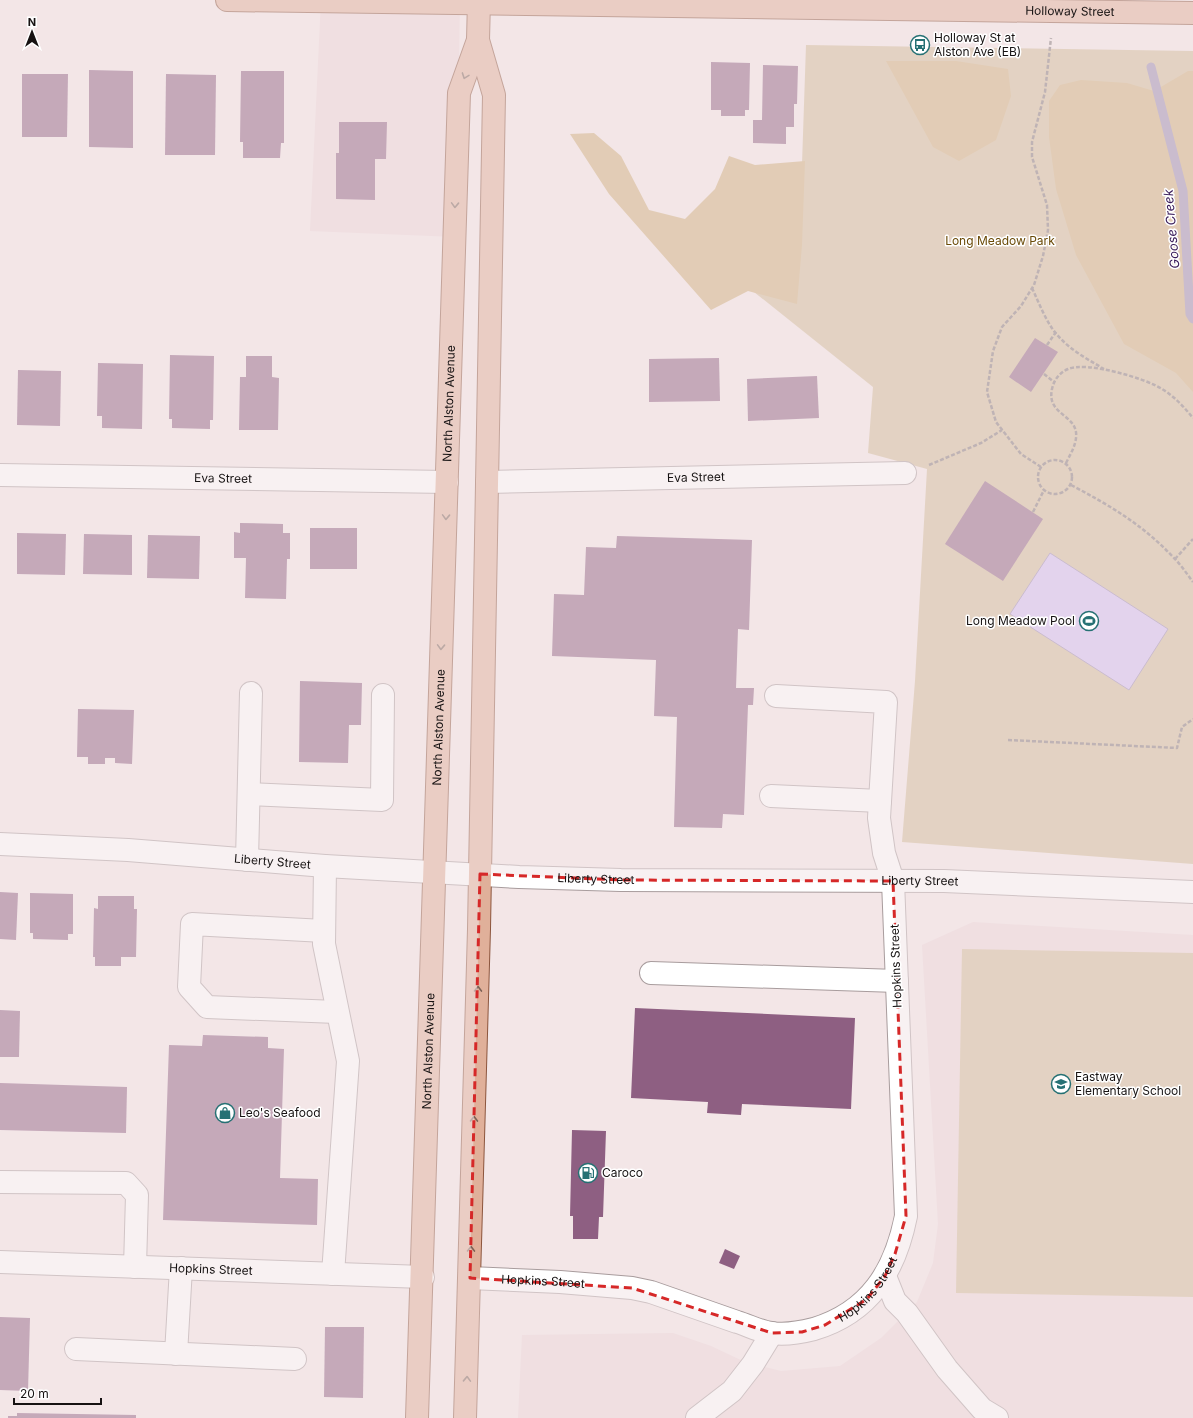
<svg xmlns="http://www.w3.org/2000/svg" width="1193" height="1418" viewBox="0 0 1193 1418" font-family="Inter,sans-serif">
<rect width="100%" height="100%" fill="#f3e6e7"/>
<g fill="#edd7d9">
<polygon points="321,0 460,0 456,237 310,231"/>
<polygon points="973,922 1193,935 1193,1418 518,1418 522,1335 673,1333 711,1346 745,1362 781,1371 840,1366 881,1338 917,1302 933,1263 938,1224 922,945"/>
</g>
<g fill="#d1bb97">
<polygon points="806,45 1193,51 1193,864 902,842 915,681 927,469 868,453 873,387 689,240 799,253"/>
<polygon points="962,949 1193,953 1193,1297 956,1293"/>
</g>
<g fill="#ceae7a">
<polygon points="886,61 956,61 1008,69 1011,96 996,140 959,161 933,147"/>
<polygon points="1188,71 1193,71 1193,392 1176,373 1124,344 1076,255 1056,189 1049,137 1049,101 1060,85 1081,80 1127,83 1154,91"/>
<polygon points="594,133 621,156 649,210 685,219 715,189 729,156 755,165 805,161 802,245 797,304 748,291 711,310 609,194 570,134"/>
</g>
<polygon fill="#d1bcf3" stroke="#9989b0" points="1050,553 1168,629 1129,690 1010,614"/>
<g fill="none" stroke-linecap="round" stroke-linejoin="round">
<polyline stroke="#9989b0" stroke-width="9" points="1151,67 1183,191 1190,314 1193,319"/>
</g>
<g fill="#8e5f82">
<polygon points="711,62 750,63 749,110 745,110 745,116 721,116 721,110 711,110"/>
<polygon points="763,65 798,66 797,104 794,104 794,127 786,127 786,144 753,143 753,120 762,120"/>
<polygon points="89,70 133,71 133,148 89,147"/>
<polygon points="241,71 284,71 284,143 281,143 280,158 243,158 243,142 240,142"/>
<polygon points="22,74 68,74 67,137 22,137"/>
<polygon points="166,74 216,75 215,155 165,155"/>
<polygon points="339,122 387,122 386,159 375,159 375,200 336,199 336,153 339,153"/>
<polygon points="1035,338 1058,352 1031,392 1009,377"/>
<polygon points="170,355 214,356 213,420 210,420 210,429 172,428 172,419 169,419"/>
<polygon points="246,356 272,356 272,377 279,378 278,430 239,430 240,377 246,377"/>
<polygon points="719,358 720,401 649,402 649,359"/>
<polygon points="98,363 143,364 142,429 102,428 102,416 97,416"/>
<polygon points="18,370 61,371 60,426 17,425"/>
<polygon points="817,376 819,418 748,421 747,379"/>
<polygon points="985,481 1043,519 1003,581 945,544"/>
<polygon points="240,523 283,524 283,533 290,533 290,559 287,559 286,599 245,598 246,558 234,558 234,532 240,533"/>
<rect x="310" y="528" width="47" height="41"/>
<polygon points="17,533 66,534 65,575 17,574"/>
<polygon points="84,534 132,535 132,575 83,574"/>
<polygon points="148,535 200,536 199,579 147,578"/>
<polygon points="617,536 752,540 749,630 738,629 736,688 754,688 753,705 748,705 744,815 723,814 722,828 674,827 677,717 654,716 656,660 552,656 554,594 584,595 586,547 616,548"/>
<polygon points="300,681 362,683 361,725 349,725 348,763 299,762"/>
<polygon points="78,709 134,710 132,764 115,763 115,758 105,758 105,764 88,764 88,757 77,757"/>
<polygon points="0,892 18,893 16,940 0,939"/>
<polygon points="30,893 73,894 73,934 68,934 68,940 33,939 33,933 30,933"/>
<polygon points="98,896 134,896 134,909 137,909 136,957 121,957 121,966 95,966 95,957 93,957 94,908 98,909"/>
<polygon points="635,1008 855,1018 851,1109 742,1104 741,1115 707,1113 708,1102 631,1098"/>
<polygon points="0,1010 20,1011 19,1057 0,1057"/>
<polygon points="203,1035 268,1037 268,1048 284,1049 280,1178 318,1179 317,1225 163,1220 169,1045 202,1046"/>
<polygon points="0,1083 127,1087 126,1133 0,1130"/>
<polygon points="572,1130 606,1131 603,1217 599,1217 598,1239 573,1239 573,1216 570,1216"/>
<polygon points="725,1249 740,1256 734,1269 719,1263"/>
<polygon points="0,1317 30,1318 28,1391 0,1390"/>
<polygon points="325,1327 364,1327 363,1398 324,1397"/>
<polygon points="17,1413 136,1415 136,1418 8,1418 8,1416 17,1416"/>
</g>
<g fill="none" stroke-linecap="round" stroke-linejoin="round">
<defs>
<g id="minor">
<path id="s1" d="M0,475L447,482"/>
<path id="s2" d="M487,482L905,473"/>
<polyline points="249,794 382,800 383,695"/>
<polyline points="771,796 880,801"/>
<path id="s3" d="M0,844L128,850L325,866L519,877L621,880L944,881L1193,892"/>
<polyline points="247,860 251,693"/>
<polyline points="325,866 324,944 348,1061 333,1274"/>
<polyline points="324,931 192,924 189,987 207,1007 337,1012"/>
<polyline points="651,973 897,981"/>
<polyline points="0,1182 126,1183 137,1195 135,1267"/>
<path id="s4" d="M0,1262L423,1277"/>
<polyline points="885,1276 895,1301 907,1313 947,1369 982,1409 997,1418"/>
<path id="s5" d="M470,1278L560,1282L632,1288L651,1292C680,1302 708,1312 737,1322C748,1325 760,1332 772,1333C784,1335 802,1332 814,1329C870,1312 895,1271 906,1216L893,881L884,853L879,818L886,702L776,696"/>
<polyline points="76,1349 295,1359"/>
<polyline points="176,1354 181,1268"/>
<polyline points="697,1418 732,1391 753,1364 772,1333"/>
</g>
<g id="major">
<path id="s6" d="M227,0L1193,13"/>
<path id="s7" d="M417,1418L459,93L478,40"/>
<polyline points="465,1418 479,929 494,95 478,40 479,0"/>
</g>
</defs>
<use href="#minor" stroke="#a89c9d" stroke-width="24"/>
<use href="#major" stroke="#8c563e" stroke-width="24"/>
<g stroke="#807778" stroke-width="2.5" stroke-dasharray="4 2" stroke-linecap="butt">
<path d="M1032,288C1040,305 1047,325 1060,338C1072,351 1089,360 1104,369"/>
<polyline points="1047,345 1056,332"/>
<polyline points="1044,374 1054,382"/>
<circle cx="1055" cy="477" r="17"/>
<path d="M1066,463C1070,455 1075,447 1076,438C1079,414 1046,416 1052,389C1054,380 1059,373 1068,369C1086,361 1145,378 1162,389C1174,396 1184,407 1193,418"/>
<polyline points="929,465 981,443 1002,430"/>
<polyline points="1041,467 1021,454 996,422 987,392 993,351 1002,327 1021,306 1034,285 1043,256 1048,230 1047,205 1032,157 1032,142 1045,92 1051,38"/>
<path d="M1071,485C1111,506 1143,525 1174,558C1181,565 1187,574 1193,582"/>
<polyline points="1033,512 1044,490"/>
<polyline points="1175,559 1193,539"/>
<polyline points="1008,740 1177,748 1182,727 1193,719"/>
</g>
<use href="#minor" stroke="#fff" stroke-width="22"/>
<use href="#major" stroke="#e0b09a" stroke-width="22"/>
</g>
<defs><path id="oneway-chevron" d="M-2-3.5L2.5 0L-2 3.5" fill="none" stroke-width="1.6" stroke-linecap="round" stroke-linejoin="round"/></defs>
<g stroke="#7b6156">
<use href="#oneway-chevron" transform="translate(465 76) rotate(110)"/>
<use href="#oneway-chevron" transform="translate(455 205) rotate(92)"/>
<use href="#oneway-chevron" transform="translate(446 517) rotate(92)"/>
<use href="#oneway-chevron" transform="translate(441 647) rotate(92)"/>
<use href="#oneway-chevron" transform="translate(478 989) rotate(-89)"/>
<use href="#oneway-chevron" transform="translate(474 1119) rotate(-89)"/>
<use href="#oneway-chevron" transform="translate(471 1249) rotate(-89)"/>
<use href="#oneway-chevron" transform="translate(467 1379) rotate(-88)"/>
</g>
<path d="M0 0H1193V1418H0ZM480,874L621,880L893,881L906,1216L895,1254L885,1276L867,1299L825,1325L802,1332L772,1333L632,1288L470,1278Z" fill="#f3e6e7" fill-opacity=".55" fill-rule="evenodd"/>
<path fill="none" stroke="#d62828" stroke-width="3" stroke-dasharray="8 5" stroke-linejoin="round" d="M480,874L621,880L893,881L906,1216L895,1254L885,1276L867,1299L825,1325L802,1332L772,1333L632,1288L470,1278Z"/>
<defs>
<symbol id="bus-ring" viewBox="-11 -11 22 22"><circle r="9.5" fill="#fff" stroke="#267174" stroke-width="1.5"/><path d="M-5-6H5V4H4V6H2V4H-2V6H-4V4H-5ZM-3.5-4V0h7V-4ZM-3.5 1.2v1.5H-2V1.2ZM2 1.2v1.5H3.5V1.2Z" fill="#267174"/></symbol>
<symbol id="stadium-ring" viewBox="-11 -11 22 22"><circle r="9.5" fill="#fff" stroke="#267174" stroke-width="1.5"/><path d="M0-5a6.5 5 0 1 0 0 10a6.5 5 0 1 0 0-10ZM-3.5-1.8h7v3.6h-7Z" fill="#267174"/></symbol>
<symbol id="school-ring" viewBox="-11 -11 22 22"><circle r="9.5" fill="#fff" stroke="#267174" stroke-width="1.5"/><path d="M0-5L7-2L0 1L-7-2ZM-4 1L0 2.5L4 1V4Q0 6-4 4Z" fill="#267174"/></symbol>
<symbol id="shop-ring" viewBox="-11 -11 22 22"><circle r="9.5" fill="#fff" stroke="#267174" stroke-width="1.5"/><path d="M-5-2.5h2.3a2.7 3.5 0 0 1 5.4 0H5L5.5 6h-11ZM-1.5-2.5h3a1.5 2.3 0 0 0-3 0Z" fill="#267174"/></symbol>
<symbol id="fuel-ring" viewBox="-11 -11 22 22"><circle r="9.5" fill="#fff" stroke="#267174" stroke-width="1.5"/><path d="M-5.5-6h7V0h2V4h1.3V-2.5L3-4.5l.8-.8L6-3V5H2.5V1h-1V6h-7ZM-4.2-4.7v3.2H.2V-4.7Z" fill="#267174"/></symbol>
</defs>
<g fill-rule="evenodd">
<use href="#bus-ring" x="909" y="34" width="22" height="22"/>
<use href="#stadium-ring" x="1078" y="610" width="22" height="22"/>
<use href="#school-ring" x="1050" y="1073" width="22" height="22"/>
<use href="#shop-ring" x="214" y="1102" width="22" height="22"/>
<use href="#fuel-ring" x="577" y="1162" width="22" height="22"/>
</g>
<g text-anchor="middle" stroke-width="3" stroke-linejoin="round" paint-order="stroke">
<g font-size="12" fill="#161212" stroke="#fff">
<text dy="4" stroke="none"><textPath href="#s6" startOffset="843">Holloway Street</textPath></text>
<text dy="4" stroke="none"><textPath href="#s7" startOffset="1015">North Alston Avenue</textPath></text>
<text dy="4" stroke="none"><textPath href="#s2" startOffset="209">Eva Street</textPath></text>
<text dy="4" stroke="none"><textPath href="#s1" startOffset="223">Eva Street</textPath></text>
<text dy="4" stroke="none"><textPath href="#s7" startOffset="691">North Alston Avenue</textPath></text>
<text dy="4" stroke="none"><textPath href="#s3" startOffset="273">Liberty Street</textPath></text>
<text dy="4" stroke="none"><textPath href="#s3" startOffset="597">Liberty Street</textPath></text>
<text dy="4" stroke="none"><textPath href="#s3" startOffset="921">Liberty Street</textPath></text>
<text transform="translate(896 966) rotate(-92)" y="4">Hopkins Street</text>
<text dy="4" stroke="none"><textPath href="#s7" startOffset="367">North Alston Avenue</textPath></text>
<text dy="4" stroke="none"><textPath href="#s4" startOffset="211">Hopkins Street</textPath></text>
<text dy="4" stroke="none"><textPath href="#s5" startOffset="73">Hopkins Street</textPath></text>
<text dy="4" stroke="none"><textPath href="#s5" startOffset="421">Hopkins Street</textPath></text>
</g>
<g font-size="12" fill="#161212" stroke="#fff" text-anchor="start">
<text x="934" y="42">Holloway St at<tspan x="934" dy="14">Alston Ave (EB)</tspan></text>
<text x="1075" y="625" text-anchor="end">Long Meadow Pool</text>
<text x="1075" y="1081">Eastway<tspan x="1075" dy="14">Elementary School</tspan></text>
<text x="239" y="1117">Leo's Seafood</text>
<text x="602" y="1177">Caroco</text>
</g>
<g font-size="12" fill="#6a4a07" stroke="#fff">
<text x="1000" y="245">Long Meadow Park</text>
</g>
<g font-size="13" font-style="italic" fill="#381a59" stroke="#fff">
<text transform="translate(1171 229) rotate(-95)" y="5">Goose Creek</text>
</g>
</g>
<g transform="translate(32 32)" stroke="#ffffff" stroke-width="3" paint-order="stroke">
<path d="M0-3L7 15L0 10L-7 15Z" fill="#161212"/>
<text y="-6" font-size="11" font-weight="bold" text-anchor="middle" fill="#161212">N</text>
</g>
<path d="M14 1398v6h87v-6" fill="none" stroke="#161212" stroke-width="2"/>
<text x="20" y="1398" font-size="12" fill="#161212" stroke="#ffffff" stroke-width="3" paint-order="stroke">20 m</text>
</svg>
